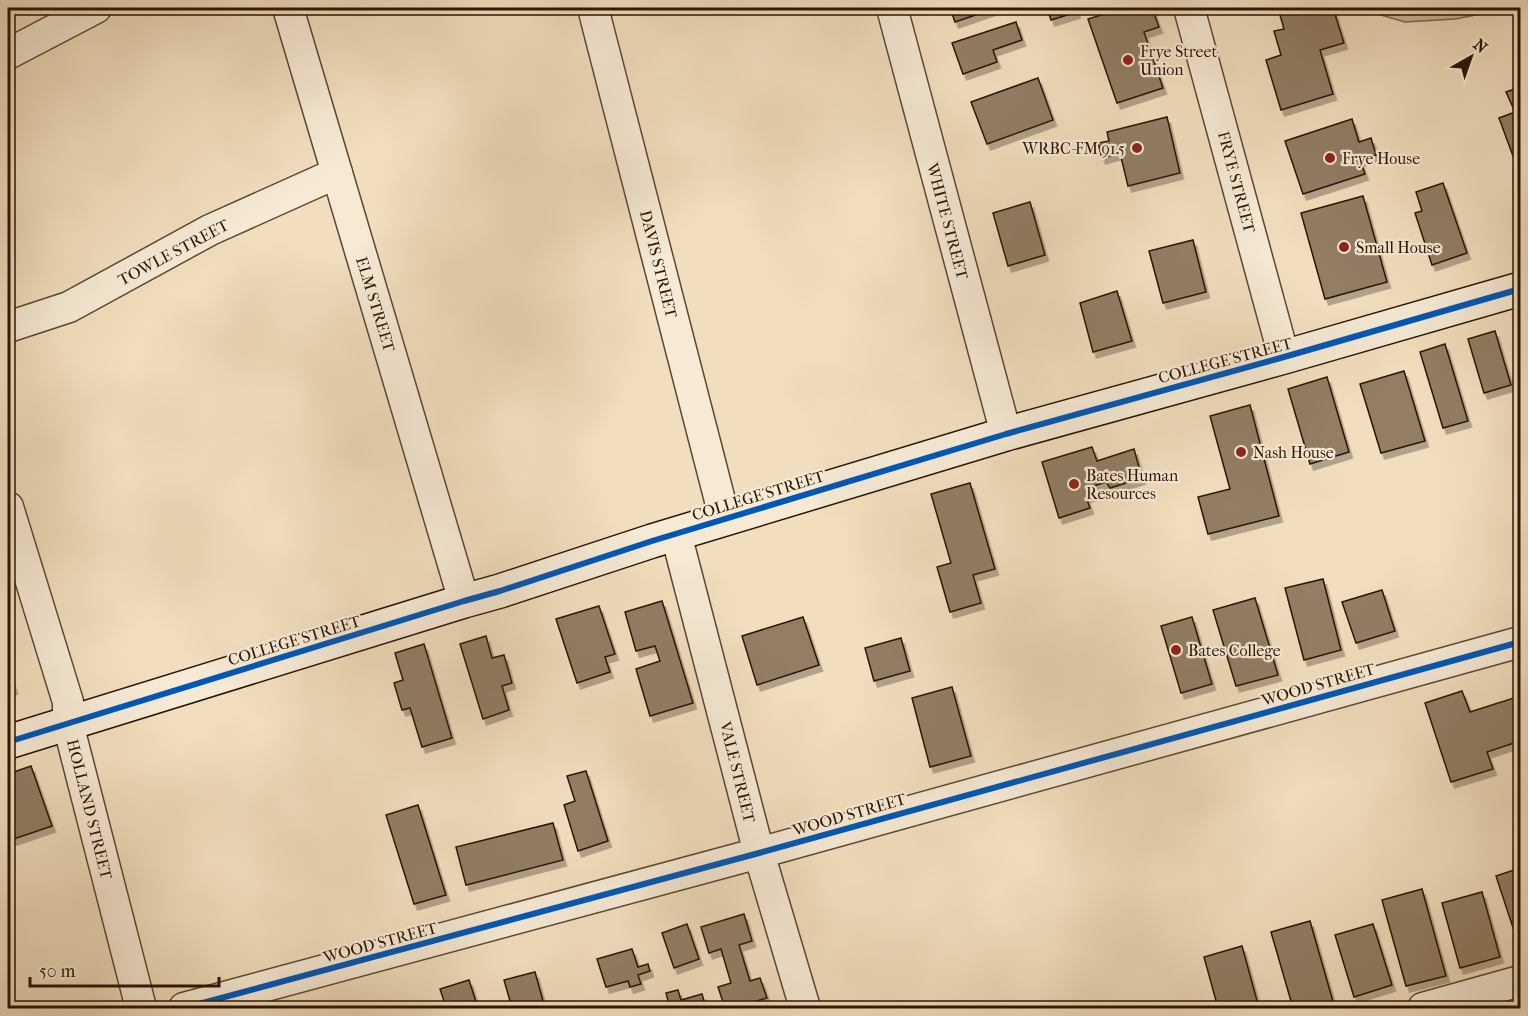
<svg xmlns="http://www.w3.org/2000/svg" width="1528" height="1016" viewBox="0 0 1528 1016" font-family="'IM FELL French Canon',serif">
<defs>
<filter id="shadow"><feDropShadow dx="3.5" dy="6" stdDeviation="0" flood-color="#0004"/></filter>
</defs>
<rect width="100%" height="100%" fill="#f1debe"/>
<filter id="stains"><feTurbulence type="fractalNoise" baseFrequency=".00333" numOctaves="4"/><feColorMatrix values="0 0 0 0 .2 0 0 0 0 .09 0 0 0 0 .02 0 0 0 .5 -.17"/></filter>
<radialGradient id="worn" r=".72"><stop offset=".6" stop-color="#630" stop-opacity="0"/><stop offset="1" stop-color="#630" stop-opacity=".3"/></radialGradient>
<polygon fill="#cfbc9e" stroke="#7c6851" stroke-width="1.5" points="1357,8 1512,8 1455,19 1405,22"/>
<g fill="#917e65" stroke="#2a1504" stroke-width="1.5" filter="url(#shadow)">
<polygon points="950,8 996,8 955,22"/>
<polygon points="1047,8 1075,8 1077,12 1051,20"/>
<polygon points="1124,8 1152,8 1159,27 1144,32 1163,88 1117,103 1088,19"/>
<polygon points="1278,8 1333,8 1344,43 1320,50 1333,94 1281,110 1266,60 1281,55 1274,31 1284,29"/>
<polygon points="1016,22 1022,40 993,50 997,62 963,74 952,43"/>
<polygon points="1038,78 1053,120 987,144 971,102"/>
<polygon points="1520,87 1520,153 1513,156 1499,118 1515,112 1506,92"/>
<polygon points="1167,117 1180,173 1128,186 1120,153 1102,158 1098,143 1109,141 1107,132"/>
<polygon points="1352,119 1359,142 1371,138 1376,155 1360,160 1365,174 1303,194 1285,141"/>
<polygon points="1443,183 1467,253 1432,265 1415,213 1422,211 1416,192"/>
<polygon points="1363,196 1387,282 1325,299 1301,213"/>
<polygon points="1030,202 1045,255 1008,266 993,213"/>
<polygon points="1193,240 1206,292 1163,303 1149,251"/>
<polygon points="1117,291 1132,341 1093,352 1080,303"/>
<polygon points="1495,331 1511,385 1484,393 1468,339"/>
<polygon points="1445,344 1468,421 1443,428 1420,352"/>
<polygon points="1404,371 1425,441 1381,453 1360,384"/>
<polygon points="1327,377 1349,452 1310,464 1288,389"/>
<polygon points="1250,405 1279,516 1208,534 1198,497 1230,489 1210,416"/>
<polygon points="1092,447 1097,461 1134,449 1142,478 1110,488 1106,482 1091,487 1093,494 1086,497 1090,508 1059,518 1042,462"/>
<polygon points="970,483 995,569 973,575 981,603 950,612 937,567 951,563 931,494"/>
<polygon points="1323,579 1341,650 1304,660 1285,588"/>
<polygon points="1382,590 1395,631 1356,643 1342,602"/>
<polygon points="1255,598 1278,675 1236,686 1213,610"/>
<polygon points="662,601 693,703 650,716 636,669 660,661 655,646 636,651 625,612"/>
<polygon points="599,606 615,654 605,657 610,672 577,683 556,619"/>
<polygon points="803,617 819,665 757,685 742,636"/>
<polygon points="1192,617 1212,684 1181,693 1161,626"/>
<polygon points="486,636 492,658 504,655 512,683 502,686 509,710 483,719 460,644"/>
<polygon points="901,638 910,671 874,681 865,648"/>
<polygon points="424,644 452,738 422,747 410,708 402,710 394,683 403,680 395,653"/>
<polygon points="8,670 14,688 8,690"/>
<polygon points="952,687 971,756 930,767 912,698"/>
<polygon points="1462,691 1470,712 1520,696 1520,741 1487,752 1493,769 1451,782 1425,703"/>
<polygon points="31,766 52,826 8,841 8,774"/>
<polygon points="586,771 608,841 578,851 564,805 575,801 567,776"/>
<polygon points="418,805 446,895 414,904 386,815"/>
<polygon points="553,823 563,860 466,885 456,847"/>
<polygon points="1520,868 1520,949 1496,876"/>
<polygon points="1422,889 1446,976 1406,986 1382,900"/>
<polygon points="1482,892 1500,957 1460,968 1442,903"/>
<polygon points="744,914 752,941 739,945 750,981 760,978 767,998 733,1008 725,1008 718,987 731,983 721,949 709,953 701,927"/>
<polygon points="1310,921 1334,1005 1321,1008 1293,1008 1271,932"/>
<polygon points="687,924 699,959 674,968 662,933"/>
<polygon points="1373,924 1392,985 1354,997 1335,935"/>
<polygon points="1242,946 1259,1008 1218,1008 1204,957"/>
<polygon points="632,949 638,967 648,964 650,971 638,975 641,984 630,987 628,981 606,987 597,959"/>
<polygon points="535,972 545,1008 512,1008 504,980"/>
<polygon points="469,980 478,1008 435,1008 445,1004 440,989"/>
<polygon points="678,990 681,1000 702,994 706,1008 661,1008 669,1004 666,993"/>
</g>
<g fill="none" stroke-linecap="round" stroke-linejoin="round">
<defs>
<g id="street">
<polyline points="288,8 464,601"/>
<polyline points="593,8 725,520"/>
<polyline points="892,8 1006,434"/>
<polyline points="1189,8 1284,357"/>
<polyline points="8,54 96,8"/>
<polyline points="8,327 69,307 210,230 337,173"/>
<polyline points="8,507 68,702 68,724 141,1008"/>
<polyline points="676,534 759,853 805,1008"/>
<polyline points="184,1008 759,853 1520,642"/>
<polyline points="1423,1008 1520,981"/>
</g>
<polyline id="secondary" points="8,742 464,601 500,591 652,541 1006,434 1284,357 1520,289"/>
</defs>
<use href="#street" stroke="#5c4732" stroke-width="33"/>
<use href="#secondary" stroke="#2a1504" stroke-width="36"/>
<use href="#street" stroke="#f6ead5" stroke-width="30"/>
<use href="#secondary" stroke="#f6ead5" stroke-width="33"/>
<defs>
<g id="cycleway">
<polyline points="8,742 464,601 500,591 652,541 1006,434 1284,357 1520,289"/>
<polyline points="184,1008 759,853 1520,642"/>
</g>
</defs>
<use href="#cycleway" stroke="#f6ead5" stroke-width="10"/>
<use href="#cycleway" stroke="#0057b8" stroke-width="6"/>
</g>
<g fill="#8f2418" stroke="#f6ead5" stroke-width="2">
<circle cx="1128" cy="60" r="6"/>
<circle cx="1137" cy="148" r="6"/>
<circle cx="1330" cy="158" r="6"/>
<circle cx="1344" cy="247" r="6"/>
<circle cx="1241" cy="452" r="6"/>
<circle cx="1074" cy="484" r="6"/>
<circle cx="1176" cy="650" r="6"/>
</g>
<g text-anchor="middle" stroke-width="4.5" stroke-linejoin="round" paint-order="stroke">
<g font-size="16" fill="#2a1504" stroke="#f6ead5" text-anchor="start">
<text x="1140" y="57">Frye Street<tspan x="1140" dy="18">Union</tspan></text>
<text x="1125" y="154" text-anchor="end">WRBC-FM 91.5</text>
<text x="1342" y="164">Frye House</text>
<text x="1356" y="253">Small House</text>
<text x="1253" y="458">Nash House</text>
<text x="1086" y="481">Bates Human<tspan x="1086" dy="18">Resources</tspan></text>
<text x="1188" y="656">Bates College</text>
</g>
<g font-size="16" fill="#2a1504" stroke="#f6ead5">
<text transform="translate(1237 182) rotate(75)" y="6">FRYE STREET</text>
<text transform="translate(948 221) rotate(75)" y="6">WHITE STREET</text>
<text transform="translate(173 252) rotate(-28)" y="6">TOWLE STREET</text>
<text transform="translate(659 264) rotate(76)" y="6">DAVIS STREET</text>
<text transform="translate(376 304) rotate(73)" y="6">ELM STREET</text>
<text transform="translate(1225 360) rotate(-15)" y="6">COLLEGE STREET</text>
<text transform="translate(758 495) rotate(-17)" y="6">COLLEGE STREET</text>
<text transform="translate(294 640) rotate(-17)" y="6">COLLEGE STREET</text>
<text transform="translate(1318 684) rotate(-16)" y="6">WOOD STREET</text>
<text transform="translate(738 772) rotate(76)" y="6">VALE STREET</text>
<text transform="translate(90 809) rotate(76)" y="6">HOLLAND STREET</text>
<text transform="translate(849 814) rotate(-16)" y="6">WOOD STREET</text>
<text transform="translate(380 942) rotate(-15)" y="6">WOOD STREET</text>
</g>
</g>
<rect width="1528" height="1016" fill="none" stroke="#f1debe" stroke-width="30"/>
<rect x="9" y="9" width="1510" height="998" fill="none" stroke="#2a1504" stroke-width="3"/>
<rect x="15" y="15" width="1498" height="986" fill="none" stroke="#2a1504" stroke-width="1.5"/>
<g transform="translate(1471 57) rotate(40)" stroke="#f6ead5" stroke-width="4.5" paint-order="stroke">
<path d="M0-4.5L10 22L0 15L-10 22Z" fill="#2a1504"/>
<text y="-9" font-size="16" font-weight="bold" text-anchor="middle" fill="#2a1504">N</text>
</g>
<path d="M30 977v9h189v-9" fill="none" stroke="#2a1504" stroke-width="3"/>
<text x="39" y="977" font-size="18" fill="#2a1504" stroke="#f6ead5" stroke-width="4.5" paint-order="stroke">50 m</text>
<rect width="100%" height="100%" filter="url(#stains)"/>
<rect width="100%" height="100%" fill="url(#worn)"/>
</svg>
